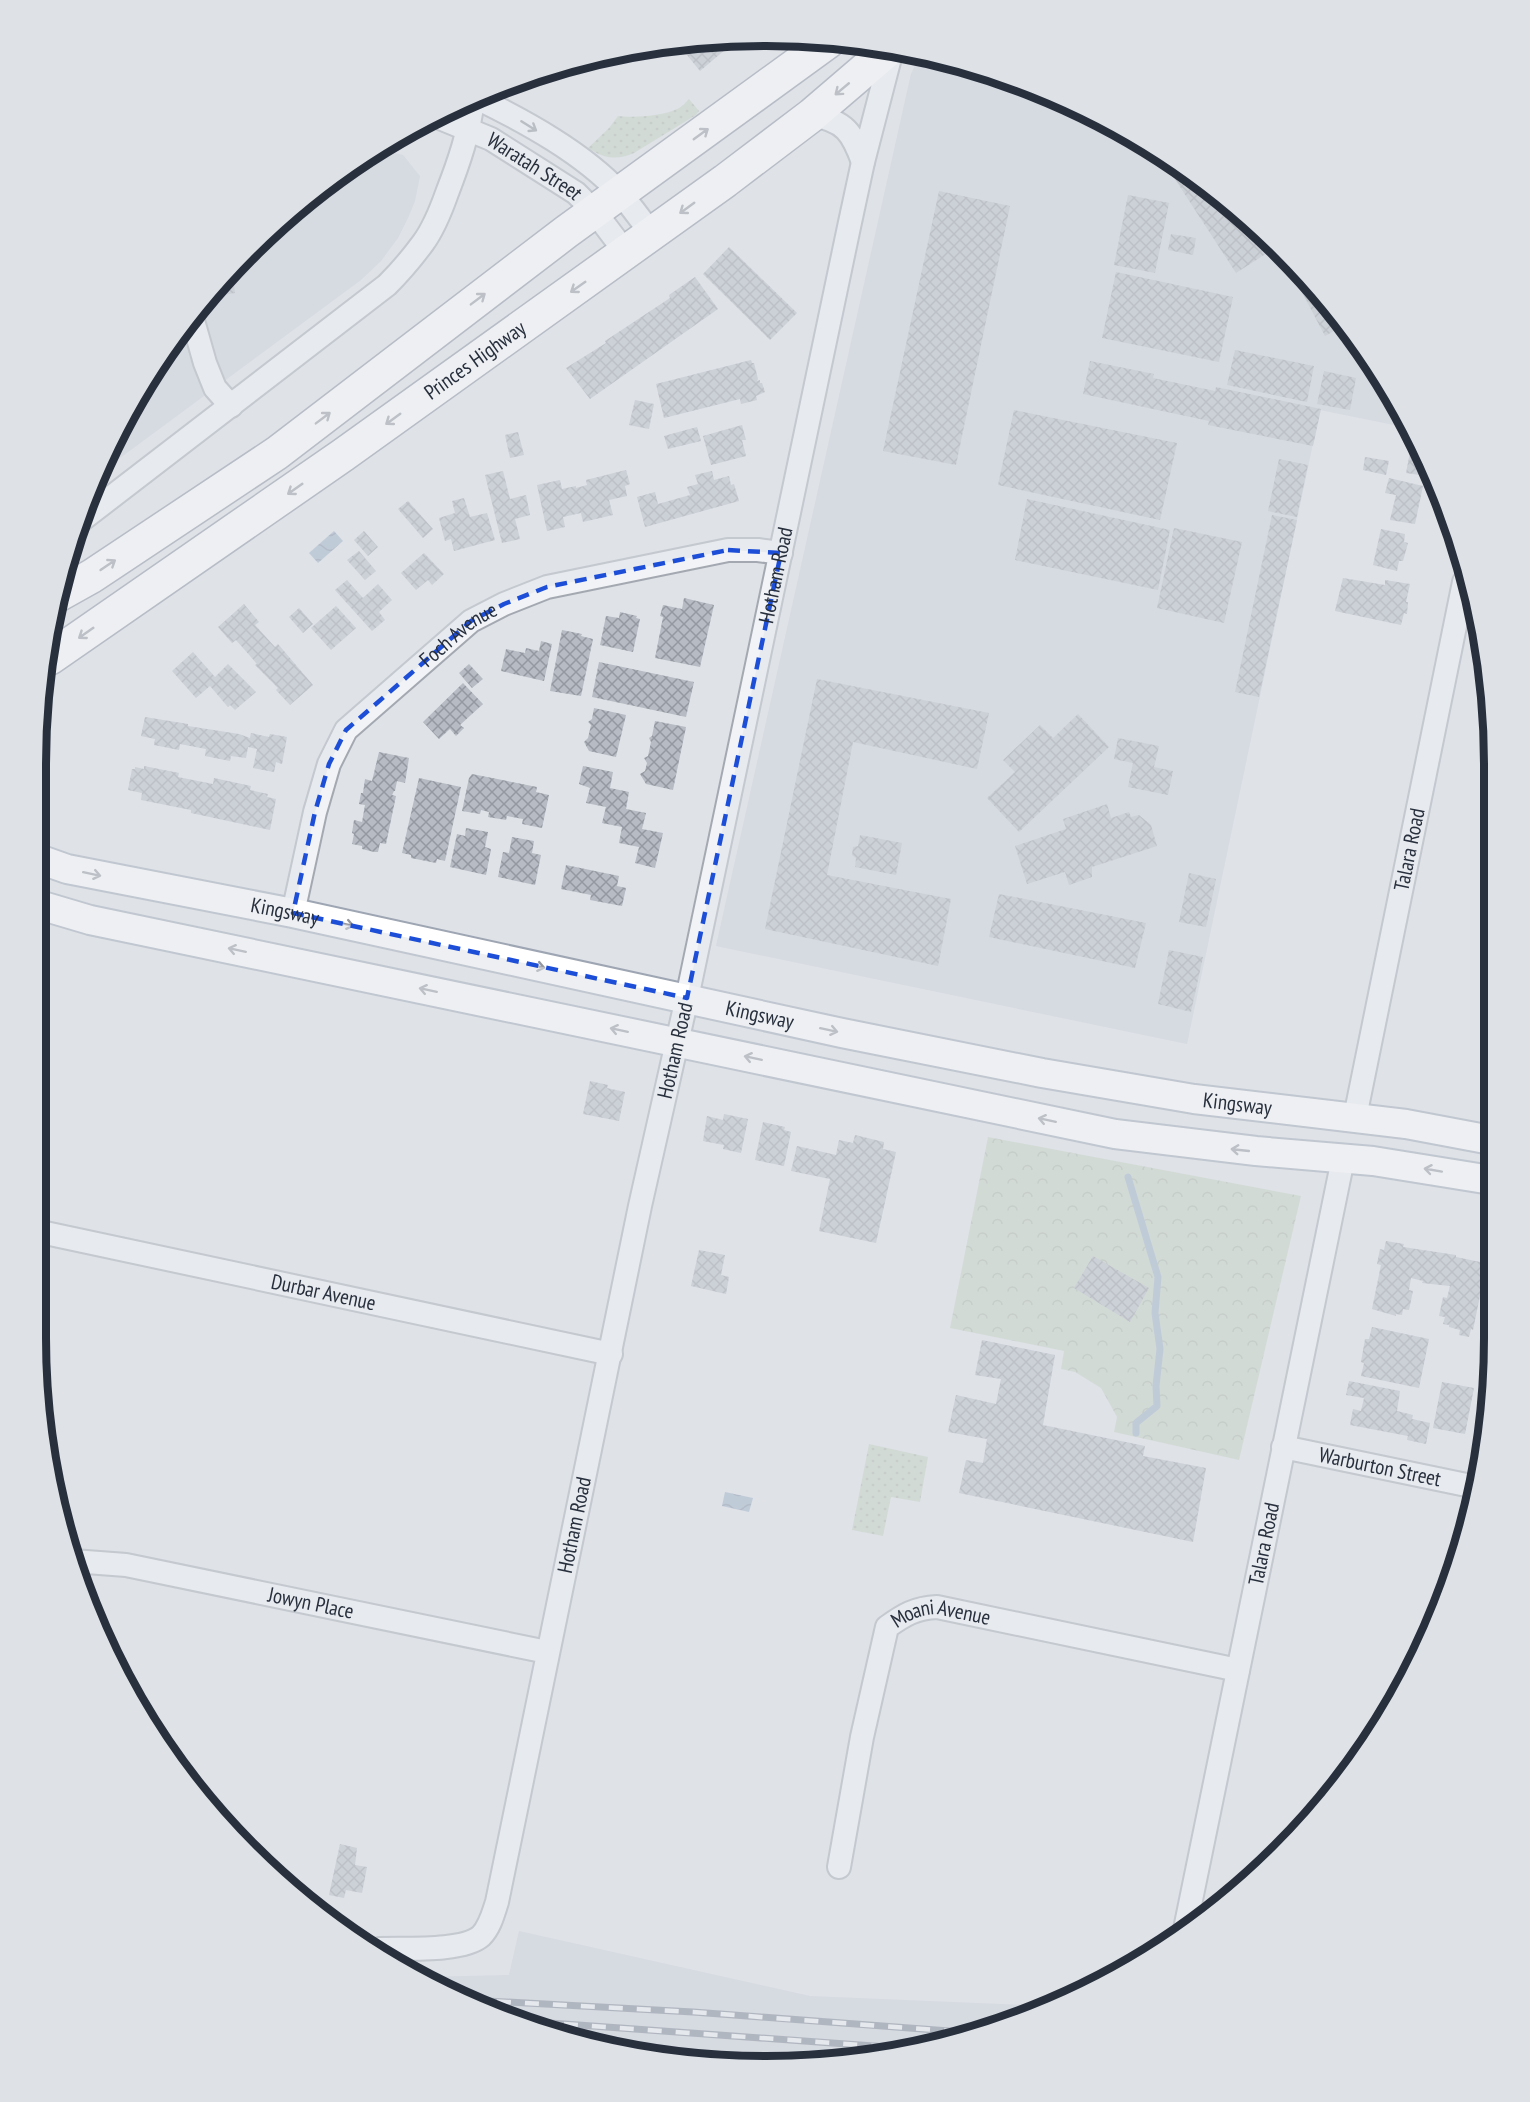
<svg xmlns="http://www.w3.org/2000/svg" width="1530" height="2102" viewBox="0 0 1530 2102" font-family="'PT Sans Narrow',sans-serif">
<defs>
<pattern id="grass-dots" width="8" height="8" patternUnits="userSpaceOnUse" patternTransform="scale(1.5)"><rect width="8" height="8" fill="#c4d1c0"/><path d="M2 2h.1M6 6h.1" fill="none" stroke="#a8b4a6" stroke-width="1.8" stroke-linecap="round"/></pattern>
<pattern id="park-crowns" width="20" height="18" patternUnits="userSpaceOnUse" patternTransform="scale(1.5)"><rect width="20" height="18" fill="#c4d1c0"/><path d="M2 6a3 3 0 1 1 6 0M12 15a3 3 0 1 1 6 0" fill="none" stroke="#a8b4a6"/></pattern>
<pattern id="water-waves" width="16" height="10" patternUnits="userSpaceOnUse" patternTransform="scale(1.5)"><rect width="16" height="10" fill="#9bafc6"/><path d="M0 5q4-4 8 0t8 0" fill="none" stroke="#7e8fa2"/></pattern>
<pattern id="building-cross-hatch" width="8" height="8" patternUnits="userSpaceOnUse" patternTransform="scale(1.5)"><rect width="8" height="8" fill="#b6bbc4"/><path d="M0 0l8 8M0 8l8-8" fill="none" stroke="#9498a1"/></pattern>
</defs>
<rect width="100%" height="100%" fill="#dfe2e7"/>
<g fill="#cdd1d9">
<polygon points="922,57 999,75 1129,134 1245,217 1343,321 1404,427 1320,410 1187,1044 716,946 911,74 917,61"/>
<polygon points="381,150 403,155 420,176 415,201 408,218 398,238 381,261 361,280 97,475 159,360 217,284 321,187"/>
<polygon points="519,1931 810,1996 1051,2006 1044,2010 860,2060 765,2066 623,2052 443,1991 422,1977 509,1975"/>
</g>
<g fill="url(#grass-dots)">
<path d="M689,99L699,111L696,115L634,153C616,161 603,158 588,148L609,128L618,116C633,118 663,116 677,109C682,107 686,102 689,99Z"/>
<polygon points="869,1444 928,1457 920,1502 891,1497 883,1536 852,1530"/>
</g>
<polygon fill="url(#park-crowns)" points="988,1137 1301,1196 1239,1460 1114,1432 1117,1417 1101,1388 1075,1372 1061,1369 1064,1351 950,1328"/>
<g fill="url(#water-waves)">
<polygon points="334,531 343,541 318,563 309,553"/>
<polygon points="725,1492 753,1498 749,1512 722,1506"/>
</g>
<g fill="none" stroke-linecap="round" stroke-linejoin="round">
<polyline stroke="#9bafc6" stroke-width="7" points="1128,1177 1158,1277 1155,1313 1160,1349 1156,1386 1157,1406 1136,1423 1136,1433"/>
</g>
<g fill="url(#building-cross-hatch)">
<polygon points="717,38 739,38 700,71 678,44"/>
<polygon points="1178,169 1245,217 1275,248 1236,273 1171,173"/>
<polygon points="939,191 1010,206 956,465 883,451"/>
<polygon points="1128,195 1169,203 1155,273 1114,265"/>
<polygon points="1171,234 1196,238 1193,255 1168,250"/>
<polygon points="729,247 797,313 770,340 703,274"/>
<polygon points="1284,258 1343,321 1345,325 1325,336"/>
<polygon points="232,270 235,293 211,297 211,292 217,284"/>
<polygon points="1116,272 1233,297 1219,362 1102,338"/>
<polygon points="695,277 718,309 590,399 566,368 606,343 605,341 670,298 669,295"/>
<polygon points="1235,350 1314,366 1307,402 1227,385"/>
<polygon points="751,360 752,363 754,363 758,379 757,381 760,380 760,383 762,383 765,392 756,396 757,400 741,404 740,399 664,418 656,384"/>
<polygon points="1090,361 1154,374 1153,378 1215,391 1216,387 1321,409 1313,446 1208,425 1209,421 1083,394"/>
<polygon points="1324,371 1356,378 1350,410 1317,404"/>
<polygon points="635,400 654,404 649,429 629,425"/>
<polygon points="1014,410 1177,443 1160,520 998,485"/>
<polygon points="742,425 746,440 742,440 746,456 711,465 703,436"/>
<polygon points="697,427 701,441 668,449 664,436"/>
<polygon points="518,432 524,455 510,458 505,435"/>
<polygon points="1410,437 1428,468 1427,476 1406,473 1411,447 1408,446"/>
<polygon points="1365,457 1389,461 1386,475 1363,470"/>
<polygon points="1279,459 1308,465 1297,517 1268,511"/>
<polygon points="626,470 630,484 625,486 627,496 609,500 613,515 583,522 581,513 563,517 565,527 547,531 537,485 560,480 562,489 576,486 576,488 587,485 586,480"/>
<polygon points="503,471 510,499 526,495 530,515 515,519 520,539 502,543 485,475"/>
<polygon points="712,471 714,480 729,476 731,485 734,484 739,501 645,527 637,497 655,492 658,504 690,495 687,487 698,484 695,475"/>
<polygon points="1389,478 1423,486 1415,524 1390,520 1396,495 1385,493"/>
<polygon points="464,498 470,517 487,513 495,540 454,551 451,539 445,541 439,518 455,513 452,501"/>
<polygon points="1027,499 1170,530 1158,590 1015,560"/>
<polygon points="408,501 433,529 423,538 398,509"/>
<polygon points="1272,515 1297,520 1259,697 1235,692"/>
<polygon points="1174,528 1242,542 1224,623 1157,608"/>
<polygon points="1381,529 1405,534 1404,542 1408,543 1403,561 1399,561 1397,571 1373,565"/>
<polygon points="364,531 378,547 368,556 354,540"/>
<polygon points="359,551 376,571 365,580 347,560"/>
<polygon points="424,553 444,574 432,585 428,580 416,590 401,573"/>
<polygon points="1343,578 1385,585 1385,580 1410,584 1406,602 1408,602 1407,614 1404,613 1401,625 1335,611"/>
<polygon points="347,580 363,598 378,584 392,600 379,612 385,620 372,631 335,590"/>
<polygon points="684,598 714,605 700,667 655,658 663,617 660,616 663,605 682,609"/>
<polygon points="244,604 259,622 255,625 275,647 278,644 313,685 290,705 276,690 278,688 255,665 257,664 236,640 232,643 218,627"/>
<polygon points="336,606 356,628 331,650 311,628"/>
<polygon points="299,608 313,624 303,633 289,617"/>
<polygon points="620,612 637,616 636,618 640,619 633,652 600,645 606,616 619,618"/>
<polygon points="562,630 582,634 581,636 593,639 581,696 550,691"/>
<polygon points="541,641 552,644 544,681 501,671 506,649 525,653 526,648 539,651"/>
<polygon points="193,652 215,677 228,664 256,692 235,710 230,705 228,707 210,686 196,698 172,671"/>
<polygon points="599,662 694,682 686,717 592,697"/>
<polygon points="469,664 483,679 472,688 459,673"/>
<polygon points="817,679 989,713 977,769 853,742 827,875 951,899 938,966 765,929"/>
<polygon points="463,683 483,704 460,725 464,728 456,736 450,729 439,739 423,722"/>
<polygon points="594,708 626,715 616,757 589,751 584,742 588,738 591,725 588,722 592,719"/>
<polygon points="1078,714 1109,747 1019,832 987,798 1015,772 1003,760 1040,725 1053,738"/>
<polygon points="145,717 188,724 188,726 239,734 250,738 251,733 269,737 270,734 287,737 282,764 276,762 274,772 253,768 257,749 248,747 246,758 231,756 230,761 205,756 206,749 180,744 179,750 154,745 155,739 141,736"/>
<polygon points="655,721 686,727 673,790 646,784 640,774 645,771 647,763 644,758 648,756 651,742 649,738 652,736"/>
<polygon points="1118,738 1159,746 1154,767 1173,771 1168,795 1128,787 1133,763 1114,759"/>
<polygon points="379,752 409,758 405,783 397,781 395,791 394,791 392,795 396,796 386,844 380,843 378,852 374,852 362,849 362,846 352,844 354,834 352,833 354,820 362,822 365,805 359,804 361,793 363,793 365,779 372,781"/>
<polygon points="144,766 179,773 178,777 213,784 214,778 251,786 250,790 268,794 267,797 276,799 270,830 191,813 191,810 141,800 142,793 128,790 132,769 135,769 135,767 144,769"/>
<polygon points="583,766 613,772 610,788 629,792 626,809 646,813 642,829 663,833 655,868 635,863 639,847 619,843 622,827 602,823 606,807 586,803 590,788 579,784"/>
<polygon points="472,774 537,787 536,792 549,795 542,828 522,824 523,819 507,816 506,820 488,817 489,812 481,810 480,814 462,811 469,778"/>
<polygon points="419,778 461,787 445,861 437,859 436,863 411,858 411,855 402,853"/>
<polygon points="1107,804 1111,818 1129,812 1131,817 1139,815 1151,825 1157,846 1092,867 1092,877 1069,885 1065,872 1027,884 1015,846 1066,829 1063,819"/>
<polygon points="466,828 488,832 485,847 491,849 486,875 450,867 457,834 465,836"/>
<polygon points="860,835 902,843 896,875 855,867 856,858 852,855 853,847 858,846"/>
<polygon points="512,837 534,841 532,853 541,855 535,885 498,877 503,852 509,853"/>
<polygon points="566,865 619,876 617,886 626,888 622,906 590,900 591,895 561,889"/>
<polygon points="1189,873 1216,879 1206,927 1179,922"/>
<polygon points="999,894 1146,923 1135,968 989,937"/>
<polygon points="1169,950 1203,957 1191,1012 1158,1004"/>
<polygon points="590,1081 608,1085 607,1088 625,1092 619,1121 583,1114"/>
<polygon points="724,1114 748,1119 741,1153 723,1149 724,1145 703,1141 707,1116 723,1120"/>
<polygon points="763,1122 785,1127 784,1130 791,1132 784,1166 755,1160"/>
<polygon points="855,1135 884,1142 883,1149 896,1152 876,1243 819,1231 830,1179 791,1171 797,1146 836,1155 839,1140 853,1143"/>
<polygon points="1386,1241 1404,1244 1403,1247 1456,1255 1456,1257 1485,1263 1483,1274 1489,1275 1487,1287 1482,1286 1473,1330 1471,1329 1469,1337 1459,1335 1460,1330 1449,1327 1449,1325 1443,1324 1445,1317 1439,1316 1443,1297 1447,1298 1450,1286 1422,1283 1423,1281 1411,1278 1409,1290 1413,1291 1409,1310 1403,1309 1402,1315 1396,1314 1396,1316 1372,1309 1381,1265 1377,1264 1380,1249 1384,1250"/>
<polygon points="699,1250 725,1255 721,1275 729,1277 726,1294 691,1286"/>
<polygon points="1093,1256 1149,1288 1130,1322 1074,1288"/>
<polygon points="1372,1327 1429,1339 1419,1388 1361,1376 1364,1363 1361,1362 1365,1339 1369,1339"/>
<polygon points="982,1340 1055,1355 1043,1425 1145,1446 1143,1456 1206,1468 1193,1542 959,1493 966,1460 983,1463 987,1439 948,1432 956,1395 996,1404 1001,1379 975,1375"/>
<polygon points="1483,1350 1492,1352 1492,1376 1479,1373"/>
<polygon points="1349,1381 1400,1391 1397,1411 1413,1415 1412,1419 1430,1423 1426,1444 1407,1440 1408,1436 1350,1425 1353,1409 1361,1411 1364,1398 1346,1395"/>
<polygon points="1442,1382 1474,1388 1465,1434 1433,1428"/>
<polygon points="340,1844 357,1848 355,1865 367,1867 362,1893 346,1890 344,1898 329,1895"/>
</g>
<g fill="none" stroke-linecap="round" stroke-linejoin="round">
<defs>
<g id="minor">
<path d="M477,98C526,122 583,153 620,193C631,206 641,220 652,234"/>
<path d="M812,115C845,121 852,132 863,162"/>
<path id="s1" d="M435,116L491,139L576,193L595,212L626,253"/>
<polyline points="192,317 205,363 215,388 231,406"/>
<path d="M79,522L387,285C400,272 412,258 423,243C434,228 441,210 447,193C459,162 469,133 473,100"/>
<path id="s2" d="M293,913L315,812L329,764L346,730L471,621L504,604L547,587L728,550H758L781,553"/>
<path id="s3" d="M1355,1117L1464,582"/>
<path id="s4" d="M36,1231L611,1354"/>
<path id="s5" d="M1283,1447L1476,1487"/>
<path id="s6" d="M73,1561L126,1565L547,1652"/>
<path id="s7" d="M839,1867L862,1737L887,1627C904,1615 915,1608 937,1607L1238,1670"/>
<path id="s8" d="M1185,1929L1343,1159"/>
<path id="s9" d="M380,1949C404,1948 463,1952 481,1936C490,1927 493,1914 497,1902L640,1206L687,998L849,227L863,162L892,50"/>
</g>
<g id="major">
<path id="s10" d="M36,858L67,869L293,913L842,1033L1042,1073L1194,1099L1406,1124L1491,1140"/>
<polyline points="36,904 90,920 1115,1134 1256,1151 1373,1161 1491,1180"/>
</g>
<g id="highway">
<polyline points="58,595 92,576 277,453 566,232 829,41"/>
<path id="s11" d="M50,658L343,455L725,181L812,115L889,49"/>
</g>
</defs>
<use href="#minor" stroke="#a4a9b1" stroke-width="26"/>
<use href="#major" stroke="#9ea6b3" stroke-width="32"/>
<use href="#highway" stroke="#878f9d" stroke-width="36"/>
<use href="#minor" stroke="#f1f3f6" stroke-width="22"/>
<use href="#major" stroke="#fff" stroke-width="28"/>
<use href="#highway" stroke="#fff" stroke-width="33"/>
<defs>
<g id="rail">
<polyline points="469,2000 693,2012 963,2032"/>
<polyline points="536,2022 902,2048"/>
</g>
</defs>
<use href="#rail" stroke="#798190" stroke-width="7"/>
<use href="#rail" stroke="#eef1f5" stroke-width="4.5" stroke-dasharray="14" stroke-linecap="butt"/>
</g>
<defs><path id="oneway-shaft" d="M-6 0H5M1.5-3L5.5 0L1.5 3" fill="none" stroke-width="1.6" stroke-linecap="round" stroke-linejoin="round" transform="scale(1.5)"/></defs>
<g stroke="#94989e">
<use href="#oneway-shaft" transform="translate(842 89) rotate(140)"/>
<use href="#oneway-shaft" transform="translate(701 134) rotate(-36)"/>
<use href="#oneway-shaft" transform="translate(687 208) rotate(144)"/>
<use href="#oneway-shaft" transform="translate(578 287) rotate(145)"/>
<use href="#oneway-shaft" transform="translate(478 299) rotate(-37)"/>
<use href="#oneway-shaft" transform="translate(323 418) rotate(-37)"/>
<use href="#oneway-shaft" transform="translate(393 419) rotate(144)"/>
<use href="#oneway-shaft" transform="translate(295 489) rotate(145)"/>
<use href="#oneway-shaft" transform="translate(108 565) rotate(-34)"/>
<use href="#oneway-shaft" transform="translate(86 633) rotate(145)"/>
<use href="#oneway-shaft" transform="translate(92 874) rotate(12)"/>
<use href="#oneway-shaft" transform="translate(345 924) rotate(12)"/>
<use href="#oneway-shaft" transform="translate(237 950) rotate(-168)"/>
<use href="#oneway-shaft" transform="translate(536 966) rotate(12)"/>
<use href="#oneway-shaft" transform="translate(428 990) rotate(-168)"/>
<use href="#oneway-shaft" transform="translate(619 1030) rotate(-168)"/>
<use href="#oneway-shaft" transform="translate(829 1030) rotate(12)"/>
<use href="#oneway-shaft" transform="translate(753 1058) rotate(-168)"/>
<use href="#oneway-shaft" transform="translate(1047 1120) rotate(-168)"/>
<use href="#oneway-shaft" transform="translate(1240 1150) rotate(-174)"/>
<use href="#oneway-shaft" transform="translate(1433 1170) rotate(-170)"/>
</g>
<use stroke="#8c929a" href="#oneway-shaft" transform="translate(529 126) rotate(32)"/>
<path d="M0 0H1530V2102H0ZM728,550L781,553L687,998L293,913L315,812L329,764L346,730L471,621L504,604L547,587Z" fill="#dfe2e7" fill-opacity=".55" fill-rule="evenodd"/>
<path fill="none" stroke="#1d4ed8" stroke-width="4.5" stroke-dasharray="12 8" stroke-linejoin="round" d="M728,550L781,553L687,998L293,913L315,812L329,764L346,730L471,621L504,604L547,587Z"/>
<g text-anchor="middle" stroke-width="6" stroke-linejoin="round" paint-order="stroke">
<g font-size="21" fill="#28303e" stroke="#eef1f5">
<text dy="7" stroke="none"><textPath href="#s1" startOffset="112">Waratah Street</textPath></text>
<text dy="7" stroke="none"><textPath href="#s11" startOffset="519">Princes Highway</textPath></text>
<text dy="7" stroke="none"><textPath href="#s9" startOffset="1497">Hotham Road</textPath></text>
<text dy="7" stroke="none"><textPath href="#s2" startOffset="339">Foch Avenue</textPath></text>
<text dy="7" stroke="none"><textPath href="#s3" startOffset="273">Talara Road</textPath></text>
<text dy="7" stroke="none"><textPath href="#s10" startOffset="255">Kingsway</textPath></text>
<text dy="7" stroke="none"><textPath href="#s10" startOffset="741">Kingsway</textPath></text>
<text dy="7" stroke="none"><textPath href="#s9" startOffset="1011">Hotham Road</textPath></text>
<text dy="7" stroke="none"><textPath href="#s10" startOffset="1227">Kingsway</textPath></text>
<text dy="7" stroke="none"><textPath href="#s4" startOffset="294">Durbar Avenue</textPath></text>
<text dy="7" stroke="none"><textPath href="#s5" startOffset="99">Warburton Street</textPath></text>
<text dy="7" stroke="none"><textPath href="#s9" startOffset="526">Hotham Road</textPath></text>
<text dy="7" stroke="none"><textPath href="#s8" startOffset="393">Talara Road</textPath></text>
<text dy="7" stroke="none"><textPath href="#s6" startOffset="242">Jowyn Place</textPath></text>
<text dy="7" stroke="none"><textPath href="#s7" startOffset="303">Moani Avenue</textPath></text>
</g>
</g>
<path d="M0 0H1530V2102H0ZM764 46H766A718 718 0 0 1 1484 764V1338A718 718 0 0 1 766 2056H764A718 718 0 0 1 46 1338V764A718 718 0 0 1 764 46Z" fill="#dee2e6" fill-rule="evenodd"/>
<path fill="none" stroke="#28303e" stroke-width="8" d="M764 46H766A718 718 0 0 1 1484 764V1338A718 718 0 0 1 766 2056H764A718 718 0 0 1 46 1338V764A718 718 0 0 1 764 46Z"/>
</svg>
